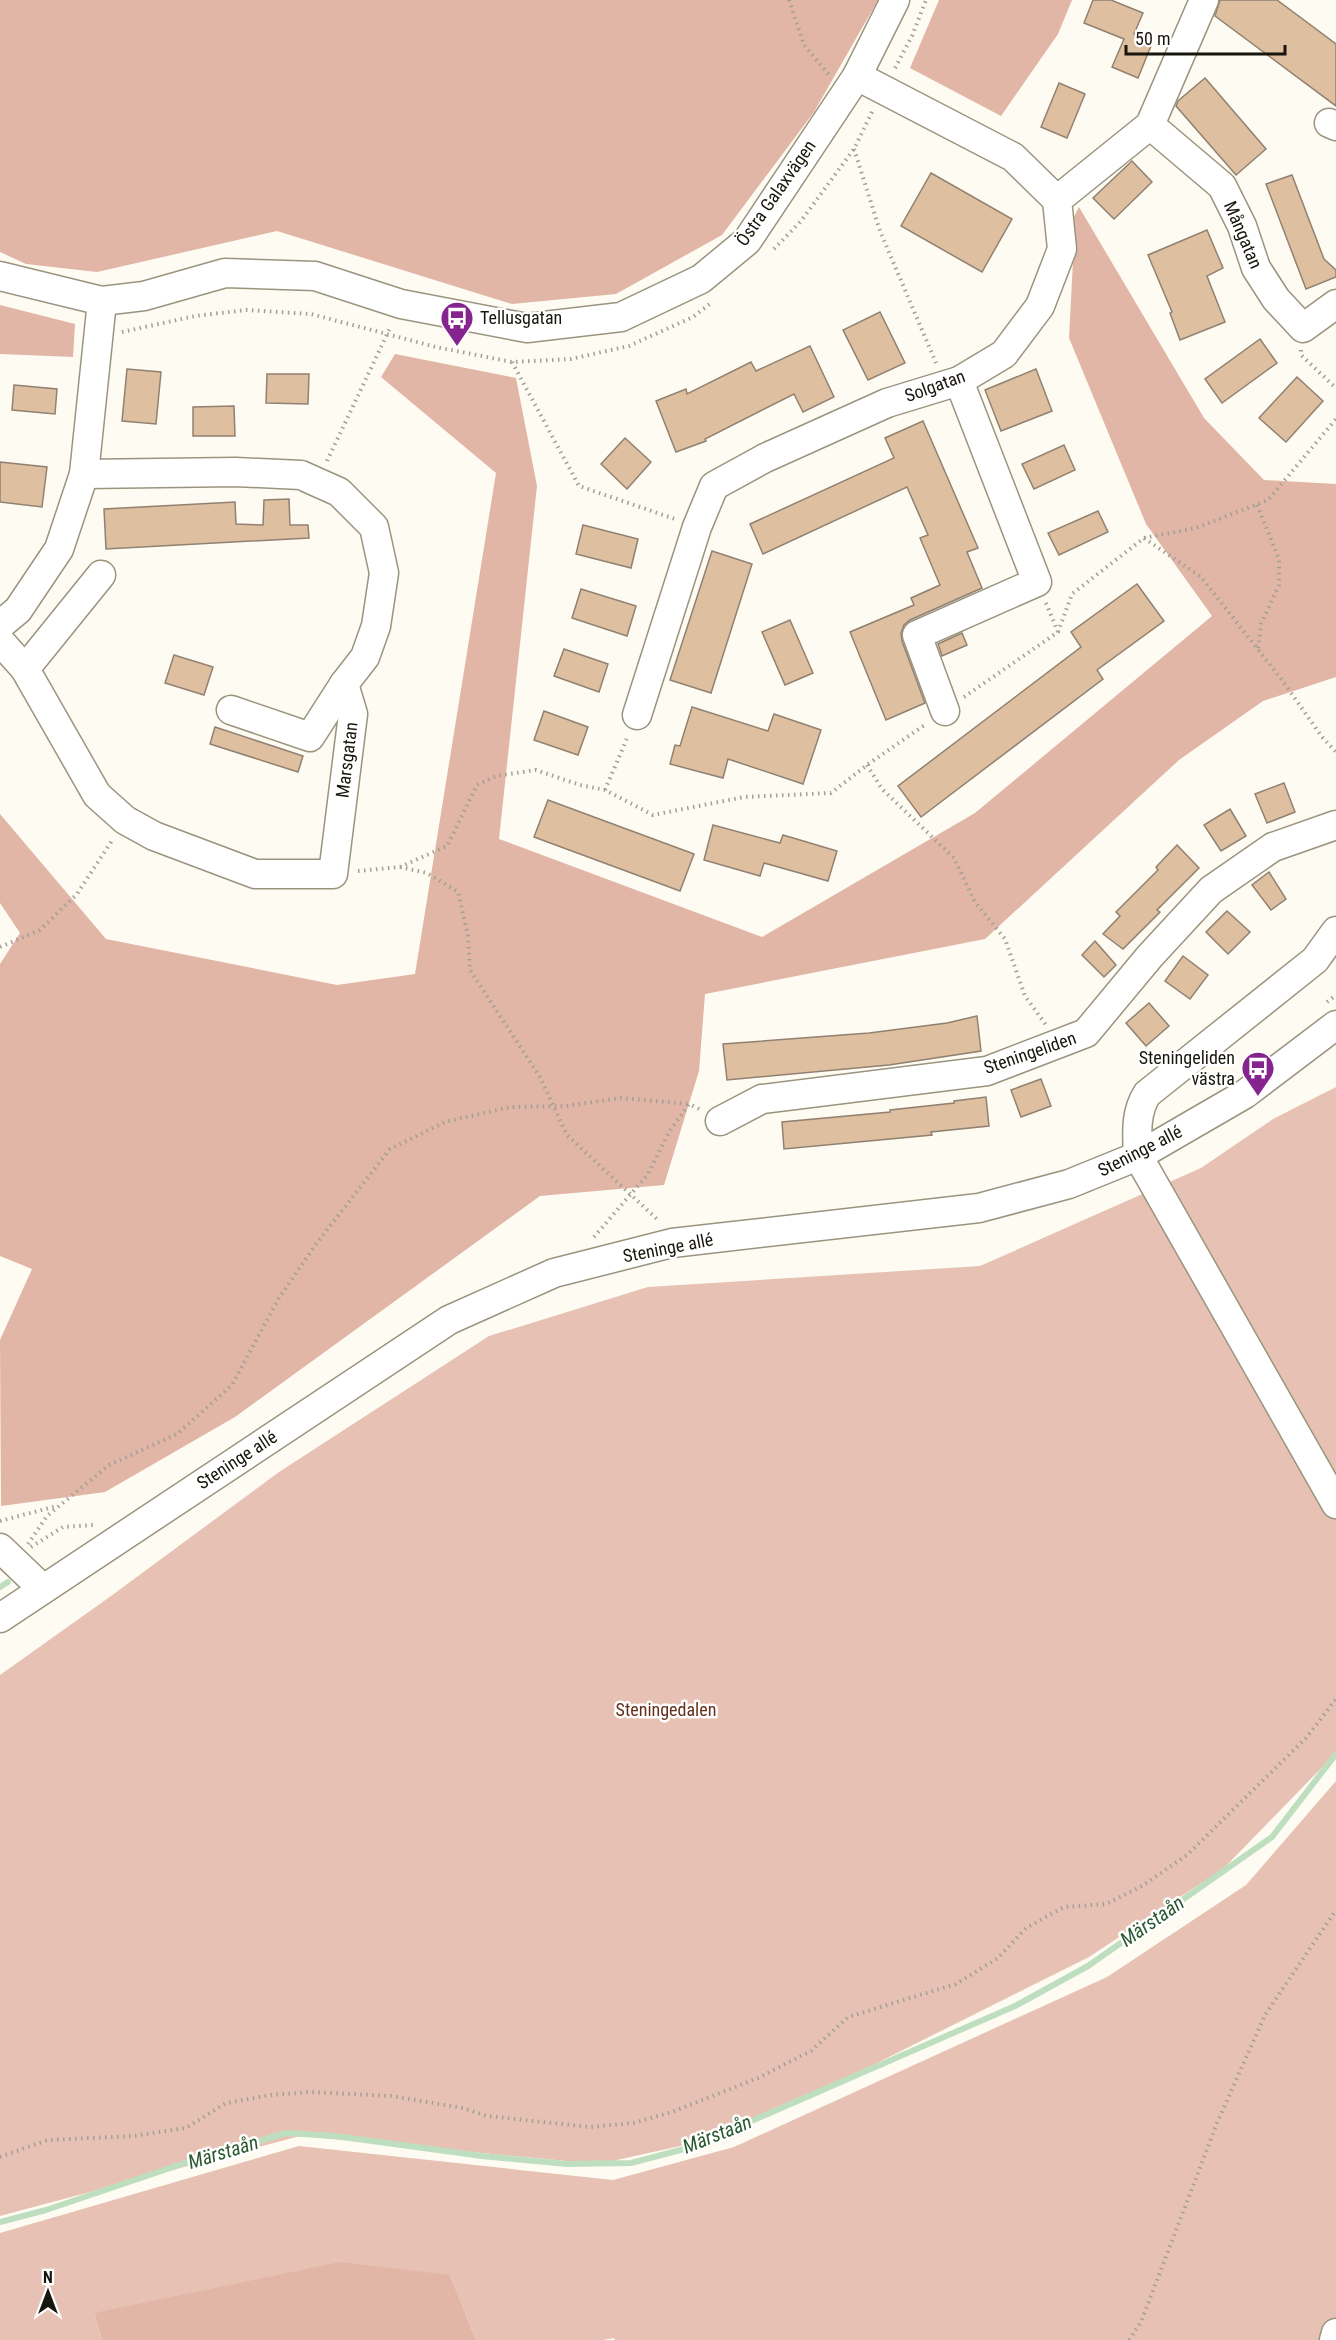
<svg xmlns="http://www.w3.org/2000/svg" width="1336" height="2340" viewBox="0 0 1336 2340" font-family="'Roboto Condensed',sans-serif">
<rect width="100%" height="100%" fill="#fefbf2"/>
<g fill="#e7c2b4">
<polygon points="1336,1087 1336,1753 1224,1868 1089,1957 831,2086 712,2139 599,2164 300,2136 0,2216 0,1675 111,1596 279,1472 489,1336 648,1287 980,1266 1201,1168 1273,1119"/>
<polygon points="1336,1781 1336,2340 615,2340 614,2338 603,2340 476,2340 450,2275 94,2313 102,2340 0,2340 0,2233 299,2146 613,2180 734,2147 1107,1977 1246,1885"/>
</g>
<g fill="#e1b6a6">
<polygon points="0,0 878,0 814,112 722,235 616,294 512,304 277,231 97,272 26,264 0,252"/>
<polygon points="939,0 1072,0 1058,34 1001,116 910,68"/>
<polygon points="1079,207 1204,418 1264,480 1336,484 1336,677 1263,701 1179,760 985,939 705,994 699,1071 664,1185 540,1196 235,1417 105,1492 1,1506 0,1340 32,1269 0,1256 0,964 20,933 0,903 0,814 106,939 337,985 415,974 496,473 381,377 395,354 516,378 537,486 499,839 762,937 975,813 1212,616 1146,524 1069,338 1073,261 1070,224"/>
<polygon points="0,305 75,324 73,357 0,354"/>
<polygon points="340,2262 450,2275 476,2340 102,2340 94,2313"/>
</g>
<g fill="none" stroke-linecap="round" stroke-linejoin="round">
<g stroke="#bedfbf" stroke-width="6">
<polyline points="0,1587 8,1582"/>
<polyline points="0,2222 46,2210 191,2161 286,2133 335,2136 482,2156 567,2164 631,2163 692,2147 1015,2006 1088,1966 1272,1837 1336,1754"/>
</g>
</g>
<g fill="#debfa0" stroke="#918171" stroke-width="1.5">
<polygon points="1093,0 1111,0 1143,13 1134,34 1153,41 1138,78 1112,67 1124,39 1084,23"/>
<polygon points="1220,0 1277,0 1336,44 1336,106 1215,16"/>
<polygon points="1205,78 1266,149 1236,175 1176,106 1178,101"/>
<polygon points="1059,83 1085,94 1067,138 1041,127"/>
<polygon points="1132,161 1152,182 1114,219 1093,198"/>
<polygon points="931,173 1012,219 982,272 901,226"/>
<polygon points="1292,175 1324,259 1336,270 1336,277 1306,289 1266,184"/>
<polygon points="1207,230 1223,268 1207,276 1225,322 1180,340 1170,313 1172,312 1148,255"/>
<polygon points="880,312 905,363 868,380 843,330"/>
<polygon points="1260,339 1277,363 1222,403 1205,379"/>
<polygon points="810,346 834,397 803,412 794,394 705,439 706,441 676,452 656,401 686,389 687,394 751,362 756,371"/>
<polygon points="127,369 161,372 156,424 122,421"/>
<polygon points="1036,369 1052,411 1001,431 985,390"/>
<polygon points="267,374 309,374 308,404 266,403"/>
<polygon points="1297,377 1323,401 1286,442 1259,418"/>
<polygon points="14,385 57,389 55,414 12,410"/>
<polygon points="234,406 235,436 193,436 193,407"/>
<polygon points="923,421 978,548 967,552 982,588 910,620 904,625 901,633 902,641 925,703 886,720 850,632 914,605 911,598 940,585 920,538 928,535 907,487 763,554 750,524 894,458 885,438"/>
<polygon points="625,438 651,462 627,489 601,464"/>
<polygon points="1064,445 1075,470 1034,489 1022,464"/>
<polygon points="0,462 47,467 42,507 0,502"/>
<polygon points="289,499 290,525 308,525 309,538 106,549 104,509 235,502 236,524 263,525 264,500"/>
<polygon points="1098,511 1108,532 1059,555 1048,533"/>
<polygon points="583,525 638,539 631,568 576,554"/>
<polygon points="712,551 752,564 711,693 670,680"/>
<polygon points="1137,584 1164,621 1097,670 1103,679 921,817 898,786 1081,647 1071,632"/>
<polygon points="581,589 636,606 627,636 572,618"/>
<polygon points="790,620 813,673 785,685 762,632"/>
<polygon points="962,633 967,645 942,656 938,644"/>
<polygon points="564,649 608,664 599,692 554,676"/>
<polygon points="174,655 213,667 204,695 165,683"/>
<polygon points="692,707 768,731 774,714 821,730 803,784 728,759 723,778 670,764 675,745 680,746"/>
<polygon points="544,711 588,727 578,755 534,740"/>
<polygon points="215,727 303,756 298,772 210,744"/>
<polygon points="1284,783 1295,812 1267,823 1255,794"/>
<polygon points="548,800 694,854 680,891 534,837"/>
<polygon points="1230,809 1246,836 1221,851 1204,825"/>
<polygon points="713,825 780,843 783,835 837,851 828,881 764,863 760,876 704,860"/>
<polygon points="1177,845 1199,868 1157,910 1160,912 1123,949 1103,934 1120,916 1116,912 1158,870 1156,867"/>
<polygon points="1269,872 1286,899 1271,910 1252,885"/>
<polygon points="1227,911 1250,932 1228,954 1206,932"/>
<polygon points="1095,941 1116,965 1104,977 1082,955"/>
<polygon points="1183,956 1208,975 1190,999 1165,981"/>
<polygon points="1149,1003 1169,1026 1146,1046 1126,1023"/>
<polygon points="977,1016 981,1051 889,1065 727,1080 723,1044 869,1033 947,1023"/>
<polygon points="1041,1079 1051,1106 1021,1117 1011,1090"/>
<polygon points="986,1097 989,1126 931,1132 932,1135 784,1149 782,1122 890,1112 890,1110 954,1103 954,1101"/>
</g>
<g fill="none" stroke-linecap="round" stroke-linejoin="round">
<defs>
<g id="minor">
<polyline points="1329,123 1336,126"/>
<polyline points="1150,125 1222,186 1242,226 1256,268 1276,299 1303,328 1336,304"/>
<polyline points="1057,200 1150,125 1204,0"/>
<polyline points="0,276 102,301 144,296 225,273 315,276 401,304 527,328 621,317 701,279 747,241 857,76 895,0"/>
<polyline points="84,474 236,472 301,475 339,492 374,527 384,573 376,626 365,657 344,684 310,737 231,710"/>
<polyline points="0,625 18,610 59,549 84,474 102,301"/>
<polyline points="0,641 25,669 97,795 125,820 154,836 255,874 333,874 353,714 344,684"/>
<polyline points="25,669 101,575"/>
<polyline points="945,711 917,635 1037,582 959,381"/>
<polyline points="637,715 697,527 714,486 765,458 887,403 959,381 1004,354 1040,306 1062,249 1057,200 1013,157 857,76"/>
<path d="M1336,931L1315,960L1147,1094C1135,1113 1137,1134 1138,1156L1336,1504"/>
<polyline points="720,1121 762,1099 987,1071 1086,1033 1150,956 1211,890 1273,847 1336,825"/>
<polyline points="0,1548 43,1589"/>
<polyline points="0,1618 449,1320 554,1273 672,1243 979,1208 1069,1184 1138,1156 1245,1094 1336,1025"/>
<polyline points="1334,2340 1336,2333"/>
</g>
</defs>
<use href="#minor" stroke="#9a947f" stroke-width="31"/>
<g stroke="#a29f97" stroke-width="4" stroke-dasharray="1.5 4.5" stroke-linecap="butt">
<polyline points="789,0 804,45 829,75"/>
<polyline points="895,68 912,36 926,0"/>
<polyline points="854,149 880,231 936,363"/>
<polyline points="774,249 801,221 854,149 873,110"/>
<polyline points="122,332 195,316 246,310 311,314 436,347 512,362 571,359 629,346 693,317 711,303"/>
<polyline points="1301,350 1301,355 1336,388"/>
<polyline points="512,362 579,486 675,519"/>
<polyline points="327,461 391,326"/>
<polyline points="1257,505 1279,559 1279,585 1261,624 1258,649"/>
<polyline points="1144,538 1201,577 1282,680 1322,737 1336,752"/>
<polyline points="1046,603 1058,632"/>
<polyline points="964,697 1058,632 1072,594 1144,538 1196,528 1268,500 1336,419"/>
<polyline points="867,765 882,789 954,858 975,902 1005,939 1025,996 1046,1025"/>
<polyline points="605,790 628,736"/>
<polyline points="400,867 427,873 458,892 468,935 470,970 540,1077 567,1135 659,1221"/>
<polyline points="358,871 400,867 447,846 477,785 496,776 536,770 580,785 605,790 653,815 744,797 831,793 867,765 926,724"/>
<polyline points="0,947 40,930 77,894 113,839"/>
<polyline points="1327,1002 1336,995"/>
<polyline points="594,1237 648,1174 668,1134 689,1104 701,1110"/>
<polyline points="0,1521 57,1506"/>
<polyline points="28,1544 47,1516 109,1465 177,1434 232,1385 279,1298 316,1244 390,1149 445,1122 510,1107 566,1106 621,1098 689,1104"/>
<polyline points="31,1547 63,1527 93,1525"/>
<polyline points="0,2157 48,2140 133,2136 186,2128 226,2103 271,2095 311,2092 391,2096 463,2108 487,2116 590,2127 634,2123 672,2112 758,2078 811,2051 848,2017 956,1984 998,1958 1026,1928 1064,1907 1106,1904 1142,1886 1187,1855 1306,1738 1336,1699"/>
<polyline points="1129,2340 1141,2322 1217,2123 1265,2015 1336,1910"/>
</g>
<use href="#minor" stroke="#fff" stroke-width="28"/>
</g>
<defs>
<symbol id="bus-pin" viewBox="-11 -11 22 30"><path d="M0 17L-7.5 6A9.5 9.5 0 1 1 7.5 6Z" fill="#85248e" stroke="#fff"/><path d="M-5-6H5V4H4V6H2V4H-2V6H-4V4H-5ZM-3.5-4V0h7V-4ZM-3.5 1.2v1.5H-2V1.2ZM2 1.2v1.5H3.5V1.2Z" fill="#fff"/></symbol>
</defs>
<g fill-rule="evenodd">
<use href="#bus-pin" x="438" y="299" width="38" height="52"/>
<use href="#bus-pin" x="1239" y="1049" width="38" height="52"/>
</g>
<g text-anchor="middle" stroke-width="5" stroke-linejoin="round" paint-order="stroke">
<g font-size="18" fill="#18150d" stroke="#fff">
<text transform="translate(776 193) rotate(-55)" y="6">Östra Galaxvägen</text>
<text transform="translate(1243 235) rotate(67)" y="6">Mångatan</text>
<text transform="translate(935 386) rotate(-20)" y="6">Solgatan</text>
<text transform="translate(347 760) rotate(-83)" y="6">Marsgatan</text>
<text transform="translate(1030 1053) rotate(-19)" y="6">Steningeliden</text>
<text transform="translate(1140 1151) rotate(-27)" y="6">Steninge allé</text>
<text transform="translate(668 1248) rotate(-11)" y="6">Steninge allé</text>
<text transform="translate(237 1460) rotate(-33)" y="6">Steninge allé</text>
</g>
<g font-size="18" fill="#18150d" stroke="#fff" text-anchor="start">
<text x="480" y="324">Tellusgatan</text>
<text x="1235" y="1064" text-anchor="end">Steningeliden<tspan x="1235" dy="21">västra</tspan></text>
</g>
<g font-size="18" fill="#642e18" stroke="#fff">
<text x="666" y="1716">Steningedalen</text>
</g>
<g font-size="20" font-style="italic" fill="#29582f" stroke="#fff">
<text transform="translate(1152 1921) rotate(-35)" y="7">Märstaån</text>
<text transform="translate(717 2134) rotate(-22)" y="7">Märstaån</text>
<text transform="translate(223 2152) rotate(-17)" y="7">Märstaån</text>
</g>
</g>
<g transform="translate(48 2292)" stroke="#ffffff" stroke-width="4.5" paint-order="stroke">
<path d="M0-4.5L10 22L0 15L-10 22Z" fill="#18150d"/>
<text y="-9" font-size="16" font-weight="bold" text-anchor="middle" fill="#18150d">N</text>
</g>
<path d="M1126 45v9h159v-9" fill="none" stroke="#18150d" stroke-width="3"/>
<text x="1135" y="45" font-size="18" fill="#18150d" stroke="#ffffff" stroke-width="4.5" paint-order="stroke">50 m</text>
</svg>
